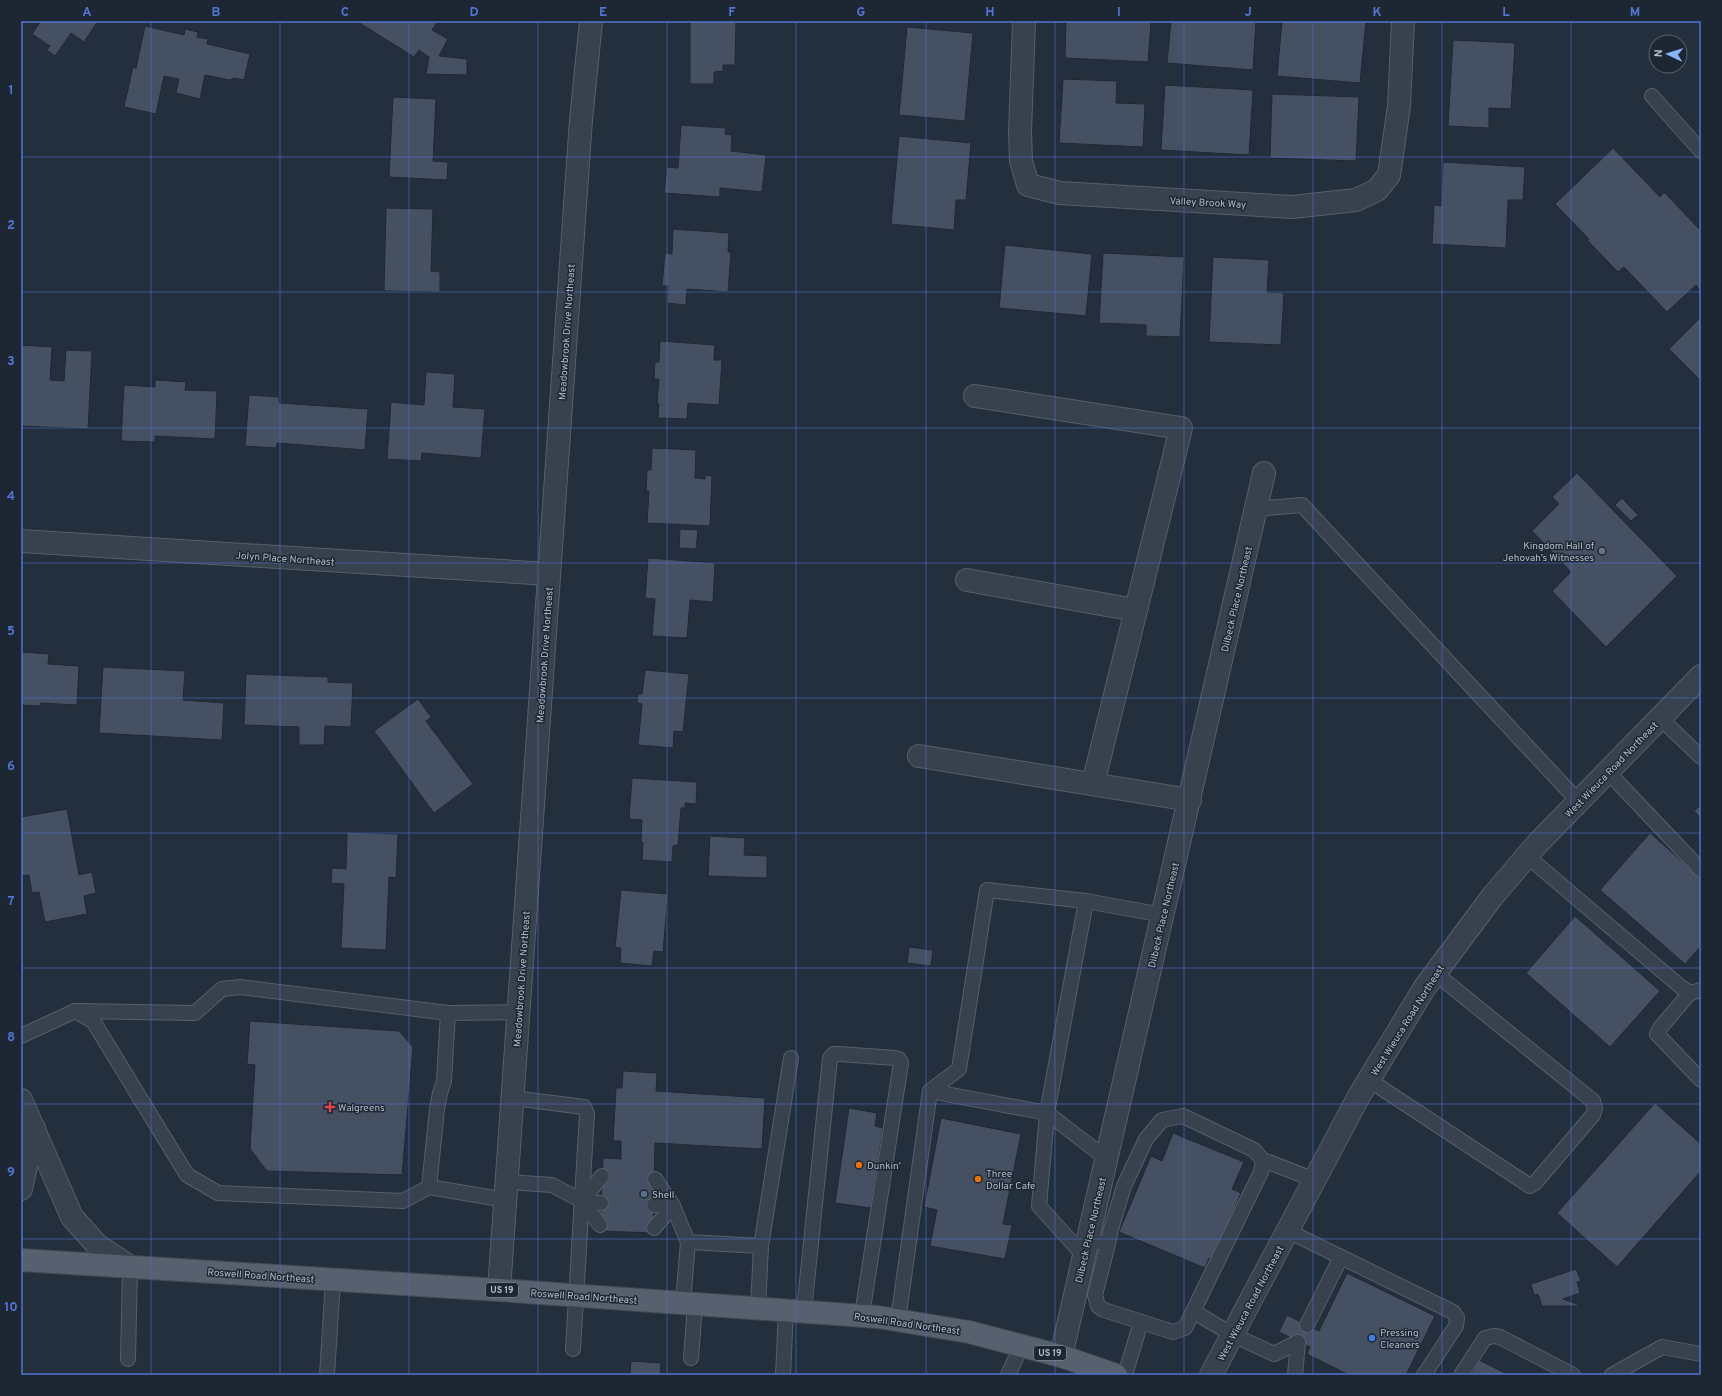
<svg xmlns="http://www.w3.org/2000/svg" width="1722" height="1396" viewBox="0 0 1722 1396" font-family="Overpass,sans-serif">
<rect width="100%" height="100%" fill="#242f3e"/>
<g fill="#455162" stroke="#1f2835">
<polygon points="41,21 98,21 84,42 71,33 55,56 47,50 50,46 32,34"/>
<polygon points="359,21 438,21 432,30 448,39 439,56 467,59 467,75 426,74 429,57 419,50 414,57 358,22"/>
<polygon points="690,21 736,21 735,65 723,65 723,71 714,72 714,84 690,84"/>
<polygon points="1066,21 1151,21 1148,62 1065,58"/>
<polygon points="1171,21 1256,21 1253,70 1167,63"/>
<polygon points="1282,21 1366,21 1360,83 1277,76"/>
<polygon points="145,26 184,35 185,29 198,32 197,37 208,39 207,44 250,54 244,80 234,78 230,80 205,75 200,99 176,93 179,79 164,76 156,114 124,107 133,67 136,68"/>
<polygon points="907,27 973,33 965,121 899,115"/>
<polygon points="1453,40 1515,43 1511,109 1489,108 1489,128 1448,126"/>
<polygon points="1063,79 1117,81 1116,103 1145,104 1143,147 1059,143"/>
<polygon points="1165,85 1253,90 1249,155 1161,150"/>
<polygon points="1272,94 1359,97 1356,161 1270,158"/>
<polygon points="393,97 436,99 433,161 448,162 447,180 389,177"/>
<polygon points="681,125 726,128 725,134 732,135 731,151 766,155 762,192 720,188 720,197 664,193 667,167 678,168"/>
<polygon points="899,136 971,143 966,200 956,200 954,230 891,224"/>
<polygon points="1613,148 1660,197 1664,192 1701,231 1701,286 1699,289 1696,285 1667,312 1624,267 1618,272 1587,240 1589,239 1555,204"/>
<polygon points="1443,162 1525,167 1523,200 1508,200 1506,248 1432,244 1434,205 1441,206"/>
<polygon points="386,208 433,209 431,271 440,272 440,292 384,291"/>
<polygon points="673,229 729,233 728,252 731,252 728,292 687,289 686,305 667,303 668,286 662,286 665,253 672,254"/>
<polygon points="1005,245 1092,254 1086,316 999,308"/>
<polygon points="1103,253 1184,257 1180,337 1146,336 1146,325 1099,323"/>
<polygon points="1213,257 1269,260 1267,292 1284,293 1281,345 1209,342"/>
<polygon points="1701,317 1701,381 1669,349"/>
<polygon points="660,341 715,345 714,360 722,360 719,405 688,403 687,419 658,418 659,404 657,403 659,379 654,379 655,362 659,362"/>
<polygon points="21,345 52,347 50,380 64,381 66,350 92,351 88,429 22,426 21,428"/>
<polygon points="426,372 455,374 453,407 485,409 481,458 422,453 421,461 387,459 391,402 424,405"/>
<polygon points="155,380 186,382 185,390 217,391 215,439 155,436 155,442 121,441 124,385 155,387"/>
<polygon points="249,395 279,397 279,403 368,409 365,450 277,443 276,448 245,446"/>
<polygon points="652,448 696,450 695,478 705,479 705,475 712,476 710,526 647,523 649,491 646,491 647,470 651,470"/>
<polygon points="1577,473 1677,576 1606,647 1552,591 1571,572 1532,531 1559,504 1552,497"/>
<polygon points="1622,498 1638,515 1631,521 1615,505"/>
<polygon points="680,529 698,530 696,549 679,548"/>
<polygon points="648,558 715,563 713,602 690,600 687,638 652,636 655,599 645,598"/>
<polygon points="21,652 49,654 48,664 79,666 77,705 41,703 40,706 21,705"/>
<polygon points="103,667 185,671 183,700 224,703 222,740 99,733"/>
<polygon points="645,670 689,674 683,732 674,731 673,748 638,745 642,704 637,703 638,694 642,694"/>
<polygon points="246,674 328,677 328,682 353,683 351,727 325,726 324,745 299,745 299,727 244,725"/>
<polygon points="418,699 431,717 426,721 473,784 434,813 374,731"/>
<polygon points="632,778 697,782 696,804 685,803 685,808 681,808 678,845 673,846 672,862 642,860 643,842 641,842 642,820 629,819"/>
<polygon points="1701,805 1701,818 1694,811"/>
<polygon points="67,809 79,875 92,872 96,893 84,896 87,914 45,922 39,892 32,893 29,875 21,876 21,817"/>
<polygon points="347,832 398,834 396,878 389,877 386,950 341,948 344,884 331,883 332,868 346,869"/>
<polygon points="1650,833 1701,878 1701,946 1685,964 1600,890"/>
<polygon points="710,836 745,838 744,855 767,856 767,878 708,876"/>
<polygon points="621,890 668,894 663,952 654,951 652,966 620,963 621,948 615,947"/>
<polygon points="1575,916 1660,991 1610,1047 1526,973"/>
<polygon points="909,947 933,950 931,966 907,963"/>
<polygon points="250,1021 399,1031 413,1047 402,1175 267,1171 250,1149 255,1065 247,1064"/>
<polygon points="623,1071 657,1073 656,1091 765,1098 762,1149 655,1143 653,1233 600,1231 603,1158 621,1159 621,1141 613,1141 616,1088 622,1088"/>
<polygon points="1655,1103 1701,1144 1701,1171 1617,1267 1557,1213"/>
<polygon points="849,1108 877,1113 875,1126 883,1128 871,1208 835,1203"/>
<polygon points="941,1118 1021,1134 1003,1224 1012,1225 1005,1259 930,1246 937,1210 924,1207"/>
<polygon points="1173,1133 1244,1162 1232,1189 1241,1193 1213,1260 1209,1258 1205,1268 1119,1232 1151,1156 1162,1161"/>
<polygon points="1576,1269 1581,1281 1577,1282 1580,1293 1563,1299 1582,1306 1542,1306 1538,1294 1534,1295 1531,1284"/>
<polygon points="1347,1273 1435,1316 1406,1375 1349,1375 1307,1354 1310,1347 1279,1332 1287,1315 1319,1331"/>
<polygon points="1479,1360 1509,1375 1471,1375"/>
<polygon points="631,1361 661,1363 660,1375 630,1375"/>
</g>
<g fill="none" stroke-linecap="round" stroke-linejoin="round">
<defs>
<g id="service">
<polyline points="1652,96 1701,151"/>
<polyline points="1256,509 1302,505 1579,802"/>
<polyline points="1660,718 1701,757"/>
<polyline points="1608,772 1701,870"/>
<polyline points="1527,856 1681,987 1690,993 1701,990"/>
<polyline points="1086,901 1163,915"/>
<polyline points="1690,993 1660,1028 1657,1034 1701,1080"/>
<polyline points="77,1011 195,1013 222,989 240,987 448,1013 519,1012"/>
<polyline points="448,1013 444,1081 440,1093 437,1109 429,1187 506,1200"/>
<polyline points="21,1036 75,1011 93,1021 187,1175 218,1193 403,1201 429,1187"/>
<polyline points="1369,1080 1530,1186 1535,1183 1593,1115 1595,1108 1593,1101 1435,973"/>
<polyline points="930,1091 1047,1113 1107,1159"/>
<polyline points="513,1098 584,1107 587,1114 573,1349"/>
<polyline points="1263,1160 1315,1180"/>
<polyline points="655,1179 673,1206 688,1242 683,1303"/>
<polyline points="507,1182 552,1185 582,1201 600,1225"/>
<polyline points="601,1203 582,1201 602,1176"/>
<polyline points="654,1228 673,1206 654,1205"/>
<polyline points="1288,1231 1453,1312 1457,1318 1456,1326 1424,1375"/>
<polyline points="1088,1240 1108,1244 1095,1295 1098,1306 1104,1310 1173,1332 1185,1328 1261,1172 1263,1160 1254,1150 1183,1116 1162,1120 1146,1139 1124,1186 1111,1229 1108,1244"/>
<polyline points="688,1242 761,1246"/>
<polyline points="758,1308 761,1246 791,1058"/>
<polyline points="804,1311 830,1058 834,1054 839,1054 895,1058 899,1059 901,1063 862,1315"/>
<polyline points="1194,1312 1233,1335 1274,1354 1298,1342"/>
<polyline points="898,1320 930,1091 959,1069 987,890 1086,901 1047,1113 1039,1206 1084,1256"/>
<polyline points="1307,1325 1341,1257"/>
<polyline points="691,1358 695,1304"/>
<polyline points="128,1359 130,1267"/>
<polyline points="327,1375 333,1280"/>
<polyline points="783,1375 786,1310"/>
<polyline points="1008,1375 1022,1345"/>
<polyline points="1125,1375 1141,1322"/>
<polyline points="1295,1375 1298,1342"/>
<polyline points="1461,1375 1485,1338 1494,1336 1500,1337 1573,1375"/>
<polyline points="1612,1375 1662,1347 1701,1354"/>
</g>
<g id="minor">
<polyline points="1024,21 1020,132 1021,161 1028,185 1060,193 1292,207 1356,200 1377,190 1389,175 1399,106 1403,21"/>
<polyline points="975,396 1181,428 1093,784"/>
<polyline points="21,541 549,574"/>
<polyline points="967,580 1135,610"/>
<polyline points="919,756 1190,800"/>
<polyline points="21,1100 72,1217 97,1245 130,1267"/>
<polyline points="21,1189 34,1128"/>
<polyline points="499,1290 581,120 591,21"/>
<polyline points="1061,1356 1264,473"/>
</g>
<polyline id="tertiary" points="1211,1375 1359,1096 1425,987 1492,897 1538,843 1701,676"/>
<polyline id="primary" points="21,1260 499,1290 878,1317 969,1332 1061,1356 1116,1375"/>
</defs>
<use href="#service" stroke="#565f6c" stroke-width="16"/>
<use href="#minor" stroke="#565f6c" stroke-width="24"/>
<use href="#tertiary" stroke="#565f6c" stroke-width="24"/>
<use href="#primary" stroke="#414a57" stroke-width="24"/>
<use href="#service" stroke="#38414e" stroke-width="14"/>
<use href="#minor" stroke="#38414e" stroke-width="22"/>
<use href="#tertiary" stroke="#38414e" stroke-width="22"/>
<use href="#primary" stroke="#56606e" stroke-width="22"/>
</g>
<path fill="none" stroke="#5274d3" stroke-width="1" stroke-opacity="0.55" d="M151,21V1375M280,21V1375M409,21V1375M538,21V1375M667,21V1375M796,21V1375M926,21V1375M1055,21V1375M1184,21V1375M1313,21V1375M1442,21V1375M1571,21V1375M21,157H1701M21,292H1701M21,428H1701M21,563H1701M21,698H1701M21,833H1701M21,968H1701M21,1104H1701M21,1239H1701"/>
<circle fill="#6b7280" stroke="#1d2633" stroke-width="1.5" cx="1602" cy="551" r="4"/>
<path fill="#e0444e" stroke="#1d2633" stroke-width="1.5" d="M328 1101h4v4h4v4h-4v4h-4v-4h-4v-4h4z"/>
<g fill="#e8710a" stroke="#1d2633" stroke-width="1.5">
<circle cx="859" cy="1165" r="4"/>
<circle cx="978" cy="1179" r="4"/>
</g>
<circle fill="#5c6f8a" stroke="#1d2633" stroke-width="1.5" cx="644" cy="1194" r="4"/>
<circle fill="#3f7fe0" stroke="#1d2633" stroke-width="1.5" cx="1372" cy="1338" r="4"/>
<g text-anchor="middle" stroke-width="3" stroke-linejoin="round" paint-order="stroke">
<g fill="#1d2633" stroke="#878f9c" stroke-width="1">
<rect x="486" y="1283" width="32" height="14" rx="3"/>
<rect x="1034" y="1346" width="32" height="14" rx="3"/>
</g>
<g font-size="9" font-weight="bold" fill="#b4bcc9">
<text x="502" y="1293">US 19</text>
<text x="1050" y="1356">US 19</text>
</g>
<g font-size="10" fill="#b4bcc9" stroke="#1d2633">
<text transform="translate(1208 202) rotate(3)" y="4">Valley Brook Way</text>
<text transform="translate(566 332) rotate(-86)" y="4">Meadowbrook Drive Northeast</text>
<text transform="translate(285 558) rotate(4)" y="4">Jolyn Place Northeast</text>
<text transform="translate(1236 599) rotate(-77)" y="4">Dilbeck Place Northeast</text>
<text transform="translate(544 655) rotate(-86)" y="4">Meadowbrook Drive Northeast</text>
<text transform="translate(1611 769) rotate(-46)" y="4">West Wieuca Road Northeast</text>
<text transform="translate(1163 915) rotate(-77)" y="4">Dilbeck Place Northeast</text>
<text transform="translate(521 979) rotate(-86)" y="4">Meadowbrook Drive Northeast</text>
<text transform="translate(1407 1020) rotate(-58)" y="4">West Wieuca Road Northeast</text>
<text transform="translate(1090 1230) rotate(-77)" y="4">Dilbeck Place Northeast</text>
<text transform="translate(261 1275) rotate(4)" y="4">Roswell Road Northeast</text>
<text transform="translate(584 1296) rotate(4)" y="4">Roswell Road Northeast</text>
<text transform="translate(1250 1303) rotate(-62)" y="4">West Wieuca Road Northeast</text>
<text transform="translate(907 1323) rotate(8)" y="4">Roswell Road Northeast</text>
</g>
<g font-size="10" fill="#b4bcc9" stroke="#1d2633" text-anchor="start">
<text x="1594" y="549" text-anchor="end">Kingdom Hall of<tspan x="1594" dy="12">Jehovah’s Witnesses</tspan></text>
<text x="338" y="1111">Walgreens</text>
<text x="867" y="1169">Dunkin'</text>
<text x="986" y="1177">Three<tspan x="986" dy="12">Dollar Cafe</tspan></text>
<text x="652" y="1198">Shell</text>
<text x="1380" y="1336">Pressing<tspan x="1380" dy="12">Cleaners</tspan></text>
</g>
</g>
<rect width="1722" height="1396" fill="none" stroke="#1d2633" stroke-width="44"/>
<g transform="translate(1668 54) rotate(274)"><circle r="19" fill="#1d2633" stroke="#59626f"/>
<path d="M0-3L7 15L0 10L-7 15Z" fill="#8ab4f8"/>
<text y="-6" font-size="11" font-weight="bold" text-anchor="middle" fill="#b4bcc9">N</text>
</g>
<rect x="22" y="22" width="1678" height="1352" fill="none" stroke="#5274d3" stroke-width="1.5"/>
<g font-size="13" text-anchor="middle" font-weight="bold" fill="#5274d3">
<text x="87" y="16">A</text>
<text x="216" y="16">B</text>
<text x="345" y="16">C</text>
<text x="474" y="16">D</text>
<text x="603" y="16">E</text>
<text x="732" y="16">F</text>
<text x="861" y="16">G</text>
<text x="990" y="16">H</text>
<text x="1119" y="16">I</text>
<text x="1248" y="16">J</text>
<text x="1377" y="16">K</text>
<text x="1506" y="16">L</text>
<text x="1635" y="16">M</text>
<text x="11" y="94">1</text>
<text x="11" y="229">2</text>
<text x="11" y="365">3</text>
<text x="11" y="500">4</text>
<text x="11" y="635">5</text>
<text x="11" y="770">6</text>
<text x="11" y="905">7</text>
<text x="11" y="1041">8</text>
<text x="11" y="1176">9</text>
<text x="11" y="1311">10</text>
</g>
</svg>
